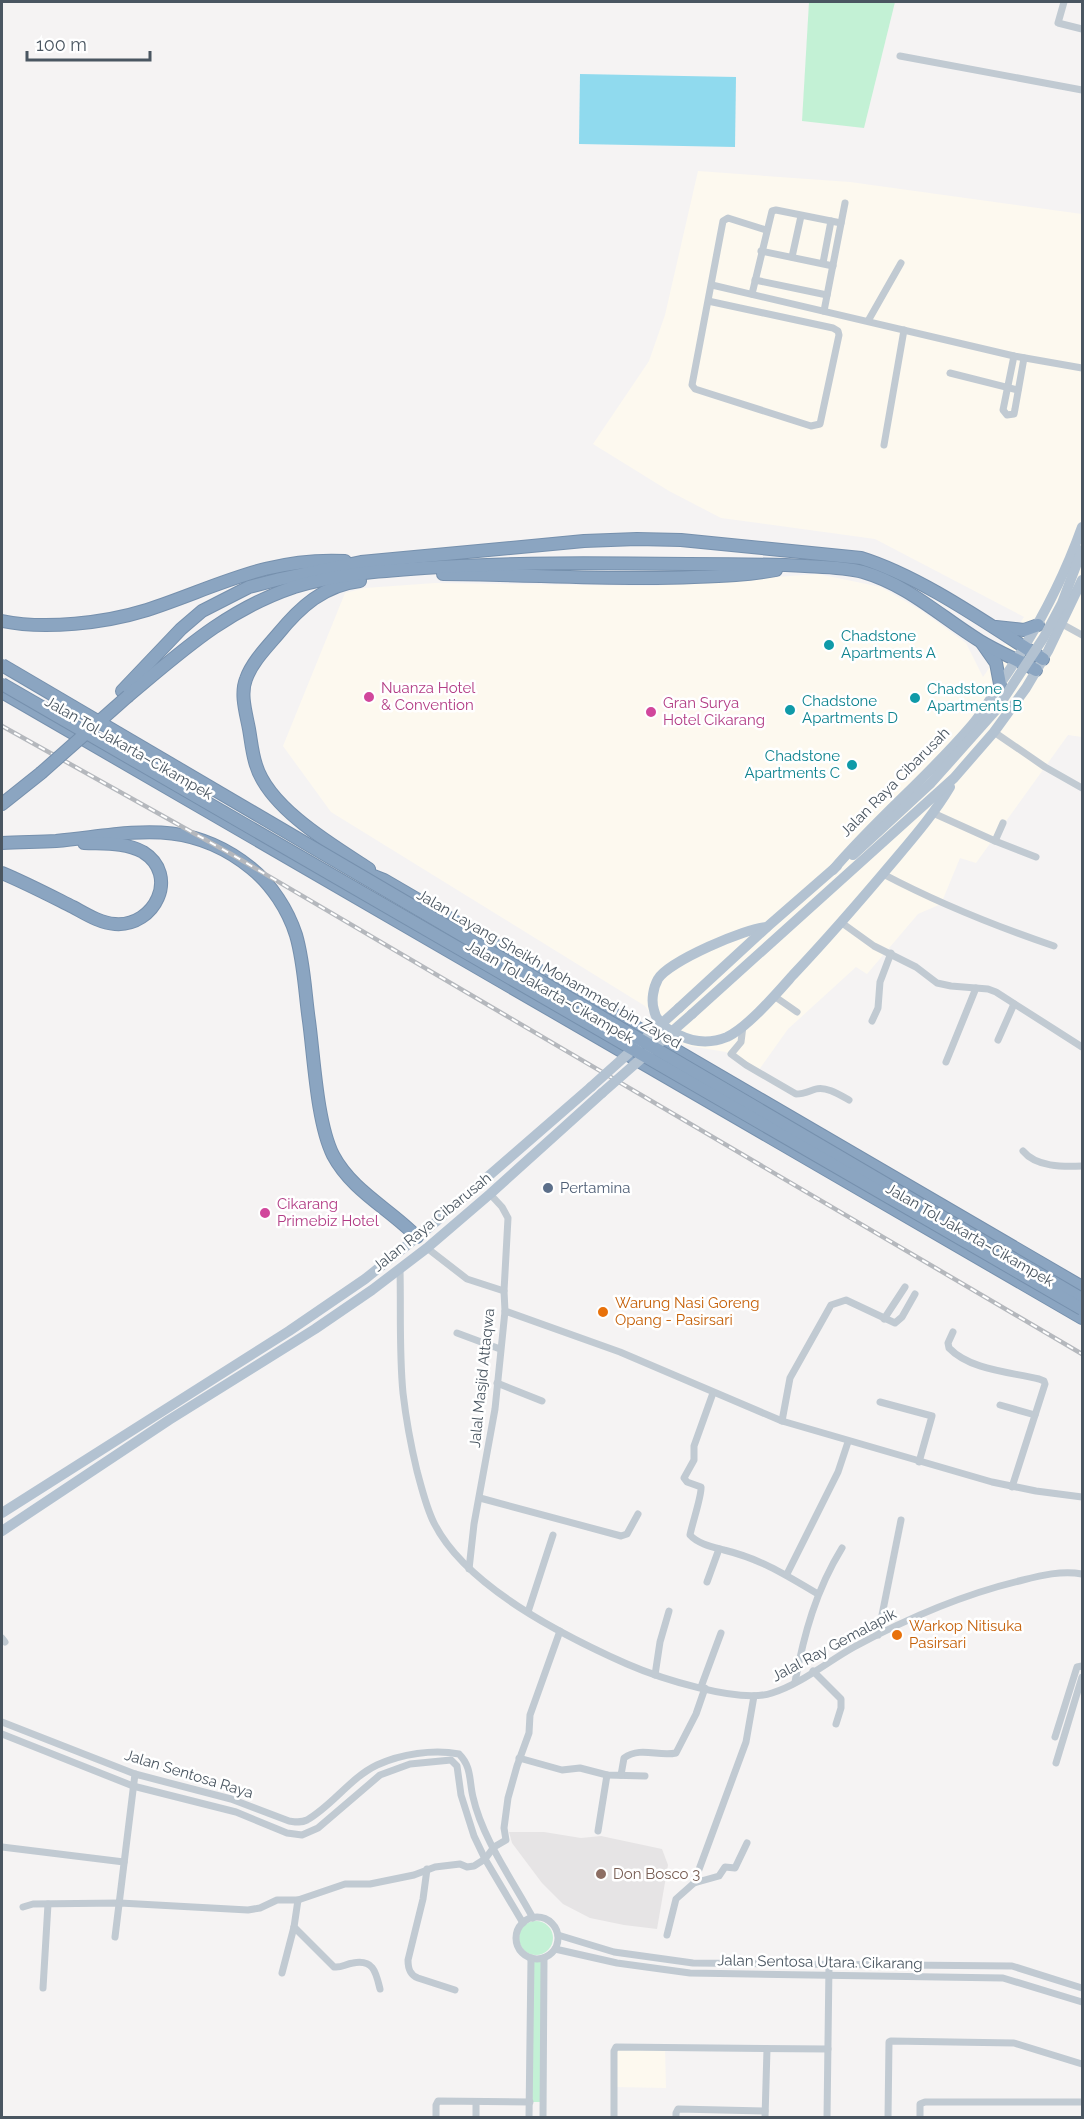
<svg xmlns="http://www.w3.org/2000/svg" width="1084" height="2119" viewBox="0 0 1084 2119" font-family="Raleway,sans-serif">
<rect width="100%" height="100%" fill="#f5f3f3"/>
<g fill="#fdf9ef">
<polygon points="698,171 850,182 1082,214 1082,737 1068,735 976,863 960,858 941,904 918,914 867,974 856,967 788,1029 756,1074 726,1052 684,1045 655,1020 645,1006 331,812 283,746 345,593 365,588 435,583 654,586 818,574 881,587 922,611 966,643 983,677 1024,617 875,539 721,518 669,491 593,444 649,361 665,315"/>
<polygon points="616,2048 665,2048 666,2088 615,2087"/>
</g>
<polygon fill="#e6e4e5" points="509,1832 544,1832 581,1838 601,1836 662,1849 668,1865 657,1929 624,1925 590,1918 563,1904 542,1883 512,1843"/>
<g fill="#c3f1d5">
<polygon points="809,2 895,2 864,128 802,121"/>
<circle cx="536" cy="1938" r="17"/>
<polygon points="532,1960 542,1960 541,2102 532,2102"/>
</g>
<polygon fill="#90daee" points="580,74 736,77 735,147 579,144"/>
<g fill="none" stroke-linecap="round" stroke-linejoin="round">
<defs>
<g id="highway">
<path d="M443,574C527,574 611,581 694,577C722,576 750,575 776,570"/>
<path d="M360,581C324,585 300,607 278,634C267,647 252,662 246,679C240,694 246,713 249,729C251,740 252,753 256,765C269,808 332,845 369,869"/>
<path d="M2,621C45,630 105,623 147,610C217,587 267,557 345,561"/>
<polyline points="996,627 1024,630 1038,625"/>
<polyline points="982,643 996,663 1000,684"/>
<path d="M122,691L181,629L202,611L249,587L280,579L361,562L584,541L637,539L681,540L861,558C922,577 989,625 1043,659"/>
<polyline points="2,692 1082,1318"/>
<path d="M128,696C182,651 226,610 294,587C337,574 380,571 424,568C512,562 600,563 688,564C727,564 766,564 805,566C824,567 844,567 863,572C908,585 941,617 980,641C998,652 1018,660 1036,670"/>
<polyline points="2,804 41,773"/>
<path d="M2,843C20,842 38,842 56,841C130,834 187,816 251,868C272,885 288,910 296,935C304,962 305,993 309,1021C314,1058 317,1123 333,1155C352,1191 390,1209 417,1237"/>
<polyline points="356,869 384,880 1082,1287"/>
<path d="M2,873C26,883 49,895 73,907C86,914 100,923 115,924C155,927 180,875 143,852C125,842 103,844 84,843"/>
</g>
</defs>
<use href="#highway" stroke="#7690ad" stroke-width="14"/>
<g stroke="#c1cad2" stroke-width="7">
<polyline points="1064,2 1058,23 1082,29"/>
<polyline points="900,56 1082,90"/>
<polyline points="761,251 833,266"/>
<polyline points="792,257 801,216"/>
<polyline points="823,263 831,221"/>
<polyline points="755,280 827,295"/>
<polyline points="712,285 1014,356 1082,368"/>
<polyline points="752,294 772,211 776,210 841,223"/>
<polyline points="708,301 833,328 838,331 839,335 820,424 811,426 695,389 692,385 723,221 728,218 766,230"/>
<polyline points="824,311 845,203"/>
<polyline points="868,321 901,263"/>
<polyline points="1014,356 1003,410 1007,415 1014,414 1015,409 1024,358"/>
<polyline points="950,373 1018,390"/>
<polyline points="884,445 904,330"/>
<polyline points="1062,624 1082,635"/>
<polyline points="994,732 1045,767 1082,788"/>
<polyline points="933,813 995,841 1036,857"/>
<polyline points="995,841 1003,823"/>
<path d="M883,874C938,903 995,926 1054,946"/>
<polyline points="842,923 874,946 916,967 937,983 951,986 988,989 996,992 1082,1047"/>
<polyline points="774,996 797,1012"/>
<polyline points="872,1021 878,1008 880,982 891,953"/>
<path d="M743,1026L741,1042L731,1054L746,1065L796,1094C804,1094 809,1091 816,1089C826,1086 840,1095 849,1100"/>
<polyline points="998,1040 1014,1004"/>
<polyline points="946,1062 976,988"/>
<path d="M1023,1151C1036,1167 1063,1167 1082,1166"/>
<polyline points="427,1248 467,1279 504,1291"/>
<path d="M400,1269C401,1310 399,1352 403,1393C406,1419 411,1446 417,1471C422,1489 426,1507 434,1523C466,1587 564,1636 627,1664C659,1678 739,1704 772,1693C801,1684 827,1662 854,1647C906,1619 961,1595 1019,1581C1039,1576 1061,1570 1082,1574"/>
<polyline points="505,1311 620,1352 782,1421 992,1482 1036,1491 1082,1497"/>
<polyline points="884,1319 905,1287"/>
<path d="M953,1332L948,1343L949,1348C970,1370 1010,1372 1039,1379L1044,1381L1045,1384L1012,1487"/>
<polyline points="457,1333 500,1349"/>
<polyline points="497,1383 542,1401"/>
<path d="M713,1393L694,1446V1460L684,1478L687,1482L701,1487C702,1495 692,1524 690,1535C698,1544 713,1547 724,1550C761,1559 786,1575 818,1594"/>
<polyline points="880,1402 932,1416 919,1462"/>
<polyline points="1000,1405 1035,1415"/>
<polyline points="782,1421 790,1378 831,1305 846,1300 895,1323 902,1317 915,1294"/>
<polyline points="480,1498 621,1536 627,1534 638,1514"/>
<polyline points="469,1569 474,1524 495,1409 505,1311 504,1291 508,1218 502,1207 490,1194"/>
<polyline points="787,1574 838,1472 848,1442"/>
<polyline points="707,1582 719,1549"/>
<polyline points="528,1612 553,1535"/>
<polyline points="878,1635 901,1520"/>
<polyline points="2,1638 5,1642"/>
<polyline points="813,1671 841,1699 841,1708 836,1724"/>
<polyline points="655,1675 660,1642 669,1611"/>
<path d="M795,1682C804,1634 816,1590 842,1548"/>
<polyline points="701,1687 721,1633"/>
<path d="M2,1722L135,1774L231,1799L289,1821C296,1822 301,1823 307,1820C332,1806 350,1778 377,1765C401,1754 433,1749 459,1754C472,1767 469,1781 473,1797C482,1838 513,1881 533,1918"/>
<polyline points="2,1734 133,1786 236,1812 287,1833 302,1835 318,1828 380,1775 410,1764 451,1760 457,1766 461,1795 474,1836 485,1859 523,1923"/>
<polyline points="1055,1737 1077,1667 1082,1666"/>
<polyline points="519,1758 562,1770 580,1768 607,1775 645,1776"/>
<polyline points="1056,1763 1082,1677"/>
<path d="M621,1775L624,1758C641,1746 658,1757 676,1753L696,1714L705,1688"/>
<polyline points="598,1831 607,1775"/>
<polyline points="2,1847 124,1862"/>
<path d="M427,1869L423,1899L408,1960C408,1969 410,1975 418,1978L455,1990"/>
<polyline points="694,1883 746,1742 754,1696"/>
<polyline points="23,1907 33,1904 120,1903 248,1910 260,1908 277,1900 298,1900 345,1884 370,1884 414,1875 435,1867 460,1864 467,1867 474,1866 485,1859 494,1847 506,1840 504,1828 508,1798 517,1766 529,1733 530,1715 560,1631"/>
<circle cx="537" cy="1938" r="21"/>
<path d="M294,1927L334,1967C342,1968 345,1964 353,1963C374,1959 376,1973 380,1989"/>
<polyline points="558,1935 614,1952 693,1963 1012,1966 1082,1988"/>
<polyline points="667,1935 676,1899 694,1883 719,1876 725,1867 735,1868 747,1843"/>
<polyline points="115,1937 135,1774"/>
<polyline points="555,1949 617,1963 690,1973 1003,1978 1082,2002"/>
<polyline points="282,1973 294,1927 298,1900"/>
<polyline points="43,1988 48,1904"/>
<polyline points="436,2118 436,2105 438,2101 530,2102"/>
<polyline points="476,2118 476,2102"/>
<polyline points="529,2118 531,1958"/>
<polyline points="543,2118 544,1958"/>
<polyline points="614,2118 614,2051 616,2047 828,2049"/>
<polyline points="676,2118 676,2113 678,2109 765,2111"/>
<polyline points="765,2118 767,2049"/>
<polyline points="827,2118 829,1965"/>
<polyline points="888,2118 889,2042 891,2041 1014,2043 1082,2064"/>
<polyline points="920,2118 920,2104 925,2102 1082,2102"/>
</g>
<g stroke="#b3c2d1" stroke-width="10">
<path d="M833,870C876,819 928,777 972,725C982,713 991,698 1000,684C1034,635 1062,583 1082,527"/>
<path d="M767,927C746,928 669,961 658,979C653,988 651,1001 654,1010C656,1022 668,1030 679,1035C695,1043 710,1044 727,1037C748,1027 777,993 793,975C827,939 860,901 892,863C913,838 934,814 950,787"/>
<polyline points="679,1008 767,927 837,866"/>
<polyline points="692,1014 954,778 994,732 1026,688 1048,651 1082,580"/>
<polyline points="2,1513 289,1331 365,1279 431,1226 591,1087"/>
<polyline points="2,1531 169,1420 315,1329 372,1290 427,1248 490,1194 602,1093"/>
</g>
<use href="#highway" stroke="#8ba5c1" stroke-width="12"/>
<defs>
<polyline id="rail" points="2,726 231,854 1082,1354"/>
</defs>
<use href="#rail" stroke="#b5b8bd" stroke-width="4.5"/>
<use href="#rail" stroke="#fff" stroke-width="2" stroke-dasharray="7" stroke-linecap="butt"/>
<defs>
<g id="highway-bridge">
<polyline points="2,665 1082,1299"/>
<polyline points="2,684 1082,1309"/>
<polyline points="41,773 128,696"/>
</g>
</defs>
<use href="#highway-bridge" stroke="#7690ad" stroke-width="14" stroke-linecap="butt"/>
<g stroke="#b3c2d1" stroke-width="10">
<polyline points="853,855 931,783 996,710 1044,637 1062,603 1082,550"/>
<polyline points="591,1087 679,1008"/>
<polyline points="602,1093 692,1014"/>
</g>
<use href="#highway-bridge" stroke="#8ba5c1" stroke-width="12"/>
</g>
<g fill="#0f9aa8" stroke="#fff" stroke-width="2">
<circle cx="829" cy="645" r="6"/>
<circle cx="915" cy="698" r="6"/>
<circle cx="790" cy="710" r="6"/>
<circle cx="852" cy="765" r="6"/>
</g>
<g fill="#d1479c" stroke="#fff" stroke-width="2">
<circle cx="369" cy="697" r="6"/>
<circle cx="651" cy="712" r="6"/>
<circle cx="265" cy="1213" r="6"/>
</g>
<circle fill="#5c6f8a" stroke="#fff" stroke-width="2" cx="548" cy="1188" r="6"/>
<g fill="#e8710a" stroke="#fff" stroke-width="2">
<circle cx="603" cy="1312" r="6"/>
<circle cx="897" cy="1635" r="6"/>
</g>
<circle fill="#8d6e63" stroke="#fff" stroke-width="2" cx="601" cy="1874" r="6"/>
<g text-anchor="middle" stroke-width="5" stroke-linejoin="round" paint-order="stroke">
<g font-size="15" fill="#0d838f" stroke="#fff" text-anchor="start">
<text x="841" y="641">Chadstone<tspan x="841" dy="17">Apartments A</tspan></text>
<text x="927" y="694">Chadstone<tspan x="927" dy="17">Apartments B</tspan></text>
<text x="802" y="706">Chadstone<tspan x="802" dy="17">Apartments D</tspan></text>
<text x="840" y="761" text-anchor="end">Chadstone<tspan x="840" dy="17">Apartments C</tspan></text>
</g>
<g font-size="15" fill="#b23c85" stroke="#fff" text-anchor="start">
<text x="381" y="693">Nuanza Hotel<tspan x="381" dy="17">&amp; Convention</tspan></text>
<text x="663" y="708">Gran Surya<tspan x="663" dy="17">Hotel Cikarang</tspan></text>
<text x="277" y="1209">Cikarang<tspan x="277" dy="17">Primebiz Hotel</tspan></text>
</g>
<g font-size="15" fill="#4a5661" stroke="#fff">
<text transform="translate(129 748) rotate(30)" y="5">Jalan Tol Jakarta–Cikampek</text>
<text transform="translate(895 782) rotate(-45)" y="5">Jalan Raya Cibarusah</text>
<text transform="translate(549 969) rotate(30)" y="5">Jalan Layang Sheikh Mohammed bin Zayed</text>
<text transform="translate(550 992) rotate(30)" y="5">Jalan Tol Jakarta–Cikampek</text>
<text transform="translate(432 1222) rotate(-39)" y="5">Jalan Raya Cibarusah</text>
<text transform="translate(970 1235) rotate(30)" y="5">Jalan Tol Jakarta–Cikampek</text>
<text transform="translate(482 1378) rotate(-84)" y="5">Jalal Masjid Attaqwa</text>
<text transform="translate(834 1645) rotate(-28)" y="5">Jalal Ray Gemalapik</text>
<text transform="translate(189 1774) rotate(17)" y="5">Jalan Sentosa Raya</text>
<text transform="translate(820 1962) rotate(1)" y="5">Jalan Sentosa Utara. Cikarang</text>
</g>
<g font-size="15" fill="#4e5e75" stroke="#fff" text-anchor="start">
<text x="560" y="1193">Pertamina</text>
</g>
<g font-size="15" fill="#c56008" stroke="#fff" text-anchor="start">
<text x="615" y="1308">Warung Nasi Goreng<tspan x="615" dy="17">Opang - Pasirsari</tspan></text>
<text x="909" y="1631">Warkop Nitisuka<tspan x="909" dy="17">Pasirsari</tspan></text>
</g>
<g font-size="15" fill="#785e54" stroke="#fff" text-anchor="start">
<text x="613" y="1879">Don Bosco 3</text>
</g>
</g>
<rect width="1084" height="2119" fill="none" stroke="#4a5661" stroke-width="6"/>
<path d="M27 51v9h123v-9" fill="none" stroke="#4a5661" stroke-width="3"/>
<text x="36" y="51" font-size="18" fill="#4a5661" stroke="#ffffff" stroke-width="4.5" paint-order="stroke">100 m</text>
</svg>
